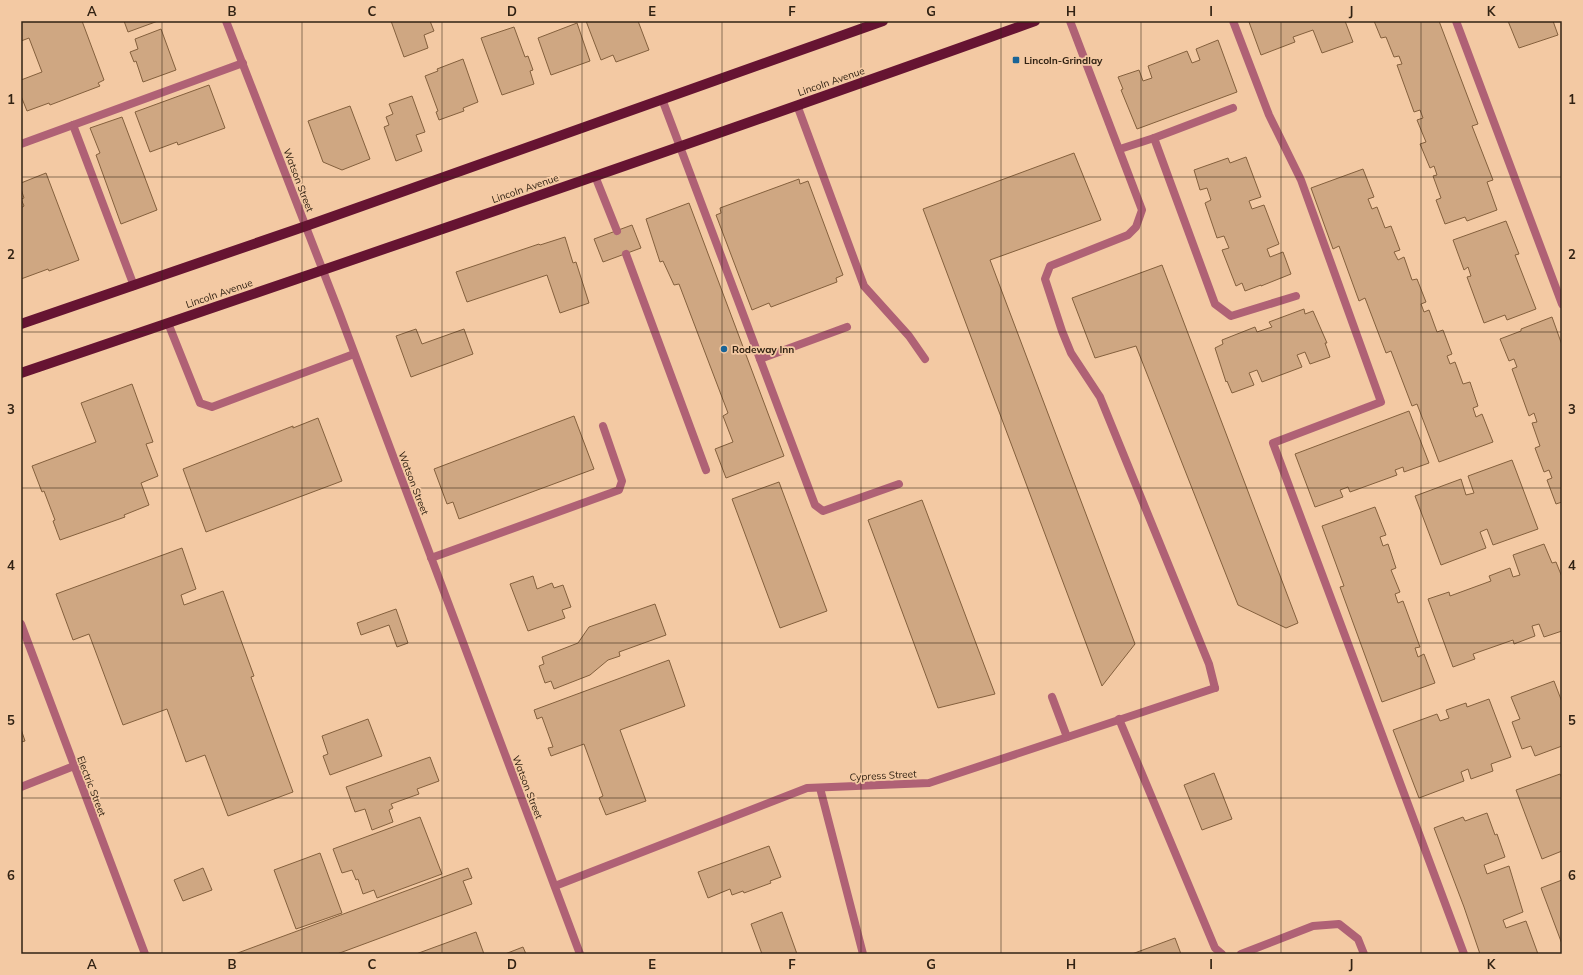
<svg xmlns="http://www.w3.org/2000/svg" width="1583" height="975" viewBox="0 0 1583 975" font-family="Mulish,sans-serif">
<rect width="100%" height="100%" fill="#f3c9a3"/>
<g fill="#cfa782" stroke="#84603d">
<polygon points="21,21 82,21 104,80 98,83 100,86 50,105 49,103 27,111 21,96 21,80 42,72 29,38 21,41"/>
<polygon points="124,21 158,21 128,32"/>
<polygon points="391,21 430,21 434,31 424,35 428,48 404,57"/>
<polygon points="586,21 638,21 649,50 616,62 613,55 601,60"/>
<polygon points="1251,21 1345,21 1353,42 1322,53 1313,30 1293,37 1295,42 1261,55 1249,22"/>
<polygon points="1374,21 1439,21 1478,124 1472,126 1493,180 1487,182 1497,210 1467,221 1465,217 1445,224 1436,200 1441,198 1433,176 1437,175 1434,166 1430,168 1420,144 1426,142 1417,120 1423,118 1420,110 1414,112 1397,65 1402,64 1399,56 1394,57 1386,37 1381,38"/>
<polygon points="1508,21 1553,21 1558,35 1519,48"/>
<polygon points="577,23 590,61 551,75 538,38"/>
<polygon points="514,27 525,57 528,56 533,70 530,71 534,84 502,95 481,38"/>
<polygon points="161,29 176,70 143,82 136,61 134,62 130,52 138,49 135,39"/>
<polygon points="1218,40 1237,92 1137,129 1121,90 1123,89 1118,77 1139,70 1143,81 1152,78 1148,66 1187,51 1192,63 1200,60 1196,49"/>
<polygon points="463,59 478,102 463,108 464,111 439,120 436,112 438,111 425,76 438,71 437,69"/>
<polygon points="209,85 225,128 178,145 177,142 150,152 135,112"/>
<polygon points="412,96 425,132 416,135 422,151 396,161 384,127 389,125 386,117 393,114 389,104"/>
<polygon points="350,106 370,159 342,170 323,162 308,121"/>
<polygon points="122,117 157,210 121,224 96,155 100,153 90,128"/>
<polygon points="1074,153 1101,220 990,260 1135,644 1102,686 923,209"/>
<polygon points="1246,157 1261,197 1249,201 1252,209 1264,205 1279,244 1267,249 1270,257 1283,252 1291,274 1261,286 1261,285 1245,291 1242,283 1236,286 1222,250 1229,248 1224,236 1217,238 1205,203 1211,200 1207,188 1200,190 1194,170 1228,158 1230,163"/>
<polygon points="1363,169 1374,197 1368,199 1372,209 1377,207 1385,228 1391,226 1400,250 1394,252 1398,260 1404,257 1412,280 1417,279 1426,302 1421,304 1424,312 1429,310 1437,332 1443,330 1452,354 1447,356 1450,364 1455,362 1463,384 1470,382 1478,406 1473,408 1476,417 1482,414 1493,442 1439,462 1417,404 1412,406 1391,351 1386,353 1365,298 1359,301 1339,246 1333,249 1311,188"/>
<polygon points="46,173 79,260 49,271 48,269 21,279 21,208 24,206 21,199 24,198 21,189 21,183"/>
<polygon points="799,179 800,184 808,181 843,275 836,278 837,282 771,307 769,303 752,310 716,215 721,213 720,208"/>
<polygon points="689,203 784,456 726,478 715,449 733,442 723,416 728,413 679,284 674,285 663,261 660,262 646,219"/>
<polygon points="1506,221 1519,254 1515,255 1536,309 1507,320 1505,315 1484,323 1467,277 1471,276 1468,267 1464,270 1453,240"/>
<polygon points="632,225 641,248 603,262 594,239"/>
<polygon points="565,237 573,263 576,262 589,303 560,313 547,275 467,302 456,272 539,244 540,245"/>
<polygon points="1162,265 1298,623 1286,628 1238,605 1136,346 1095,358 1072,298"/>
<polygon points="1304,309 1305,314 1313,311 1327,343 1325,343 1330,357 1310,364 1305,352 1297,355 1302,367 1262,382 1257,370 1249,373 1254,385 1232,393 1227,381 1226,382 1215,348 1223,344 1222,340 1255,327 1257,332 1272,327 1269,322"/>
<polygon points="1552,317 1562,345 1562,502 1556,504 1547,480 1552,478 1549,470 1544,472 1535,448 1540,446 1532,423 1537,422 1534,413 1529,416 1512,369 1517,367 1514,359 1509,361 1500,339 1521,331 1521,329"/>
<polygon points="416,329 422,344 464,329 473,354 411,377 396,336"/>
<polygon points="132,384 153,442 146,444 158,476 141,483 149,505 124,515 125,517 60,540 53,521 55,520 44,491 42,492 32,466 96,442 81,403"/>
<polygon points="1409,411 1429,463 1404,472 1403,467 1395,470 1397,475 1350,492 1348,487 1340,490 1343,497 1315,507 1295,454"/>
<polygon points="574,416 594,469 459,519 453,502 447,504 434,469"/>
<polygon points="318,418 342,481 206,532 183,469 293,426 293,428"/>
<polygon points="1512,460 1538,529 1493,545 1487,529 1480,532 1486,548 1441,565 1415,496 1461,479 1466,495 1474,493 1468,476"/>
<polygon points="779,482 827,611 780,628 732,499"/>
<polygon points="922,500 995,694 938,708 868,520"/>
<polygon points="1375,507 1386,535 1380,537 1383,546 1388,544 1396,568 1391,570 1400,592 1395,594 1398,603 1403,601 1420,647 1415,648 1418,657 1424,654 1435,683 1382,702 1340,587 1344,586 1322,526"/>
<polygon points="1544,544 1552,563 1556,562 1562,577 1562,631 1544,637 1539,624 1532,626 1535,636 1514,644 1513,640 1473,654 1475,659 1453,667 1428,599 1449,592 1450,596 1491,581 1489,576 1510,568 1513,577 1520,575 1513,555"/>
<polygon points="182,548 196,589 181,595 184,605 223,591 254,676 251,677 293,792 228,816 205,755 186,762 167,709 123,725 89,634 73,640 56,594"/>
<polygon points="533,576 537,589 552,583 554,588 563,585 571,607 562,610 565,618 528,631 510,584"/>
<polygon points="655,604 666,635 619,652 620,656 608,660 590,675 554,689 551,681 545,683 539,666 544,664 542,657 578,643 589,627"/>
<polygon points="396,609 408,643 397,647 389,625 361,635 357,623"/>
<polygon points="669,660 685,706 620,730 646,801 606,815 599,798 603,796 584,744 551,756 548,748 553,747 542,717 537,719 534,710"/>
<polygon points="1554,681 1562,702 1562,746 1535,756 1531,746 1522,749 1512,722 1520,719 1511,697"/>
<polygon points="1489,699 1511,757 1491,764 1493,771 1471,779 1468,769 1461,772 1464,781 1419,798 1393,730 1437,714 1440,721 1449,718 1446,710 1466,703 1467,707"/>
<polygon points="368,719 382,756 330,775 323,756 328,754 322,736"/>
<polygon points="21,729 25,741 21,742"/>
<polygon points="430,757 439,781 417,789 419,794 391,804 393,808 389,810 393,822 372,830 365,809 355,812 346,787"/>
<polygon points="1214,773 1232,819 1202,830 1184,785"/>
<polygon points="1560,774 1562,778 1562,851 1542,859 1516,790"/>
<polygon points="1487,813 1495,835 1497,834 1505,857 1484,865 1487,874 1509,866 1523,912 1503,920 1506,928 1526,921 1538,954 1480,954 1464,907 1434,828 1463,817 1465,821"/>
<polygon points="420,817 442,874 377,898 374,890 363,894 358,879 356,880 352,870 342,873 333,849"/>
<polygon points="769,846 781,877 770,881 771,883 744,893 743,891 732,895 730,889 708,898 698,872"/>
<polygon points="320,853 342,913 296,929 274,870"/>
<polygon points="203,868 212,890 183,901 174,880"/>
<polygon points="468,868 472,878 463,881 472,904 337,954 235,954"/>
<polygon points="1562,880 1562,944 1541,888"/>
<polygon points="782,912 797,954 762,954 751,924"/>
<polygon points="476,932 484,954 416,954"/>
<polygon points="1175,938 1181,954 1132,954"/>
<polygon points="523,947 526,954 505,954"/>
</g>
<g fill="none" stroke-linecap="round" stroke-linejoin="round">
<g stroke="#af6175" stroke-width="8">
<polyline points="1070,21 1142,210 1136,227 1128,235 1050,266 1045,279 1062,331 1071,353 1100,397 1209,664 1215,688"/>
<polyline points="1233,21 1269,115 1301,180 1381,402 1273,443 1464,954"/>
<polyline points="1456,21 1562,304"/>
<polyline points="662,99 815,505 823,511 899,484"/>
<polyline points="797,105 864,286 909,336 925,359"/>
<polyline points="1233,108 1154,138 1215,304 1231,316 1296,296"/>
<polyline points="73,125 134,286"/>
<polyline points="21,144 243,63"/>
<polyline points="1120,149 1154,138"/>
<polyline points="595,176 617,231"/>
<polyline points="626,254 706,470"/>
<polyline points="168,323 200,403 212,407 354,354"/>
<polyline points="760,359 847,327"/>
<polyline points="431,558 619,490 622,481 603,426"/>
<polyline points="1052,697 1067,737"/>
<polyline points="1119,719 1215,948 1222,954"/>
<polyline points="820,788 863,954"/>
<polyline points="1241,954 1313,926 1339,924 1358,939 1364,954"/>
</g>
<g stroke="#af6175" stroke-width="8">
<polyline points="226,21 339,312 580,954"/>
<polyline points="21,624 145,954"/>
<polyline points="21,787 74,766"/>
<polyline points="555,886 807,788 929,783 1215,688"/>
</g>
<g stroke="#661432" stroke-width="10">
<polyline points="21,324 306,226 883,21"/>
<path d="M21,373C360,258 698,142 1035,21"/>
</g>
</g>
<path fill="none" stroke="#312213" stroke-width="1" stroke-opacity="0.55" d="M162,21V954M302,21V954M442,21V954M582,21V954M722,21V954M861,21V954M1001,21V954M1141,21V954M1281,21V954M1421,21V954M21,177H1562M21,332H1562M21,488H1562M21,643H1562M21,798H1562"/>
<g fill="#196497" stroke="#f3c9a3" stroke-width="1.5">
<rect x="1012" y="56" width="8" height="8" rx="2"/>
<circle cx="724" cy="349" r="4"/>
</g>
<g text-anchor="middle" stroke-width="3.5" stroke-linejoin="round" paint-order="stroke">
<g font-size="10" font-weight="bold" fill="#312213" stroke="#f3c9a3" text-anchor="start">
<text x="1024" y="64">Lincoln-Grindlay</text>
<text x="732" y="353">Rodeway Inn</text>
</g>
<g font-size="10" fill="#312213" stroke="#f3c9a3">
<text transform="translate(831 81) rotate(-19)" y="4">Lincoln Avenue</text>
<text transform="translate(299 180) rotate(69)" y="4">Watson Street</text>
<text transform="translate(525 188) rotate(-19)" y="4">Lincoln Avenue</text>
<text transform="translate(219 293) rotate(-19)" y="4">Lincoln Avenue</text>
<text transform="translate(414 483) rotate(69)" y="4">Watson Street</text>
<text transform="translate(883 775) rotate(-3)" y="4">Cypress Street</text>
<text transform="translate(92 786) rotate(69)" y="4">Electric Street</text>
<text transform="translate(528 787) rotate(69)" y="4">Watson Street</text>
</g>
</g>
<rect width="1583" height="975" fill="none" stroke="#f3c9a3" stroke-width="44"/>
<rect x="22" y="22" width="1539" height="931" fill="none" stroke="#312213" stroke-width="1.5"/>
<g font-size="13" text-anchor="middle" font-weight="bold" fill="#312213">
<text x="92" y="16">A</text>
<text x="232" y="16">B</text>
<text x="372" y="16">C</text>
<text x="512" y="16">D</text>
<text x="652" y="16">E</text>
<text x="792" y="16">F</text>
<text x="931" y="16">G</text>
<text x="1071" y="16">H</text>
<text x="1211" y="16">I</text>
<text x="1351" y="16">J</text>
<text x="1491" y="16">K</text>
<text x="11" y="104">1</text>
<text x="1572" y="104">1</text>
<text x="11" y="259">2</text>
<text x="1572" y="259">2</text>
<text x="11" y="414">3</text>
<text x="1572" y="414">3</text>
<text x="11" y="570">4</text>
<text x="1572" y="570">4</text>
<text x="11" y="725">5</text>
<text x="1572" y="725">5</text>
<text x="11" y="880">6</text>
<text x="1572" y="880">6</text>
<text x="92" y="969">A</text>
<text x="232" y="969">B</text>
<text x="372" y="969">C</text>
<text x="512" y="969">D</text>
<text x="652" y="969">E</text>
<text x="792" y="969">F</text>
<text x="931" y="969">G</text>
<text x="1071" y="969">H</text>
<text x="1211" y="969">I</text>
<text x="1351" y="969">J</text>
<text x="1491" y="969">K</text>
</g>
</svg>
